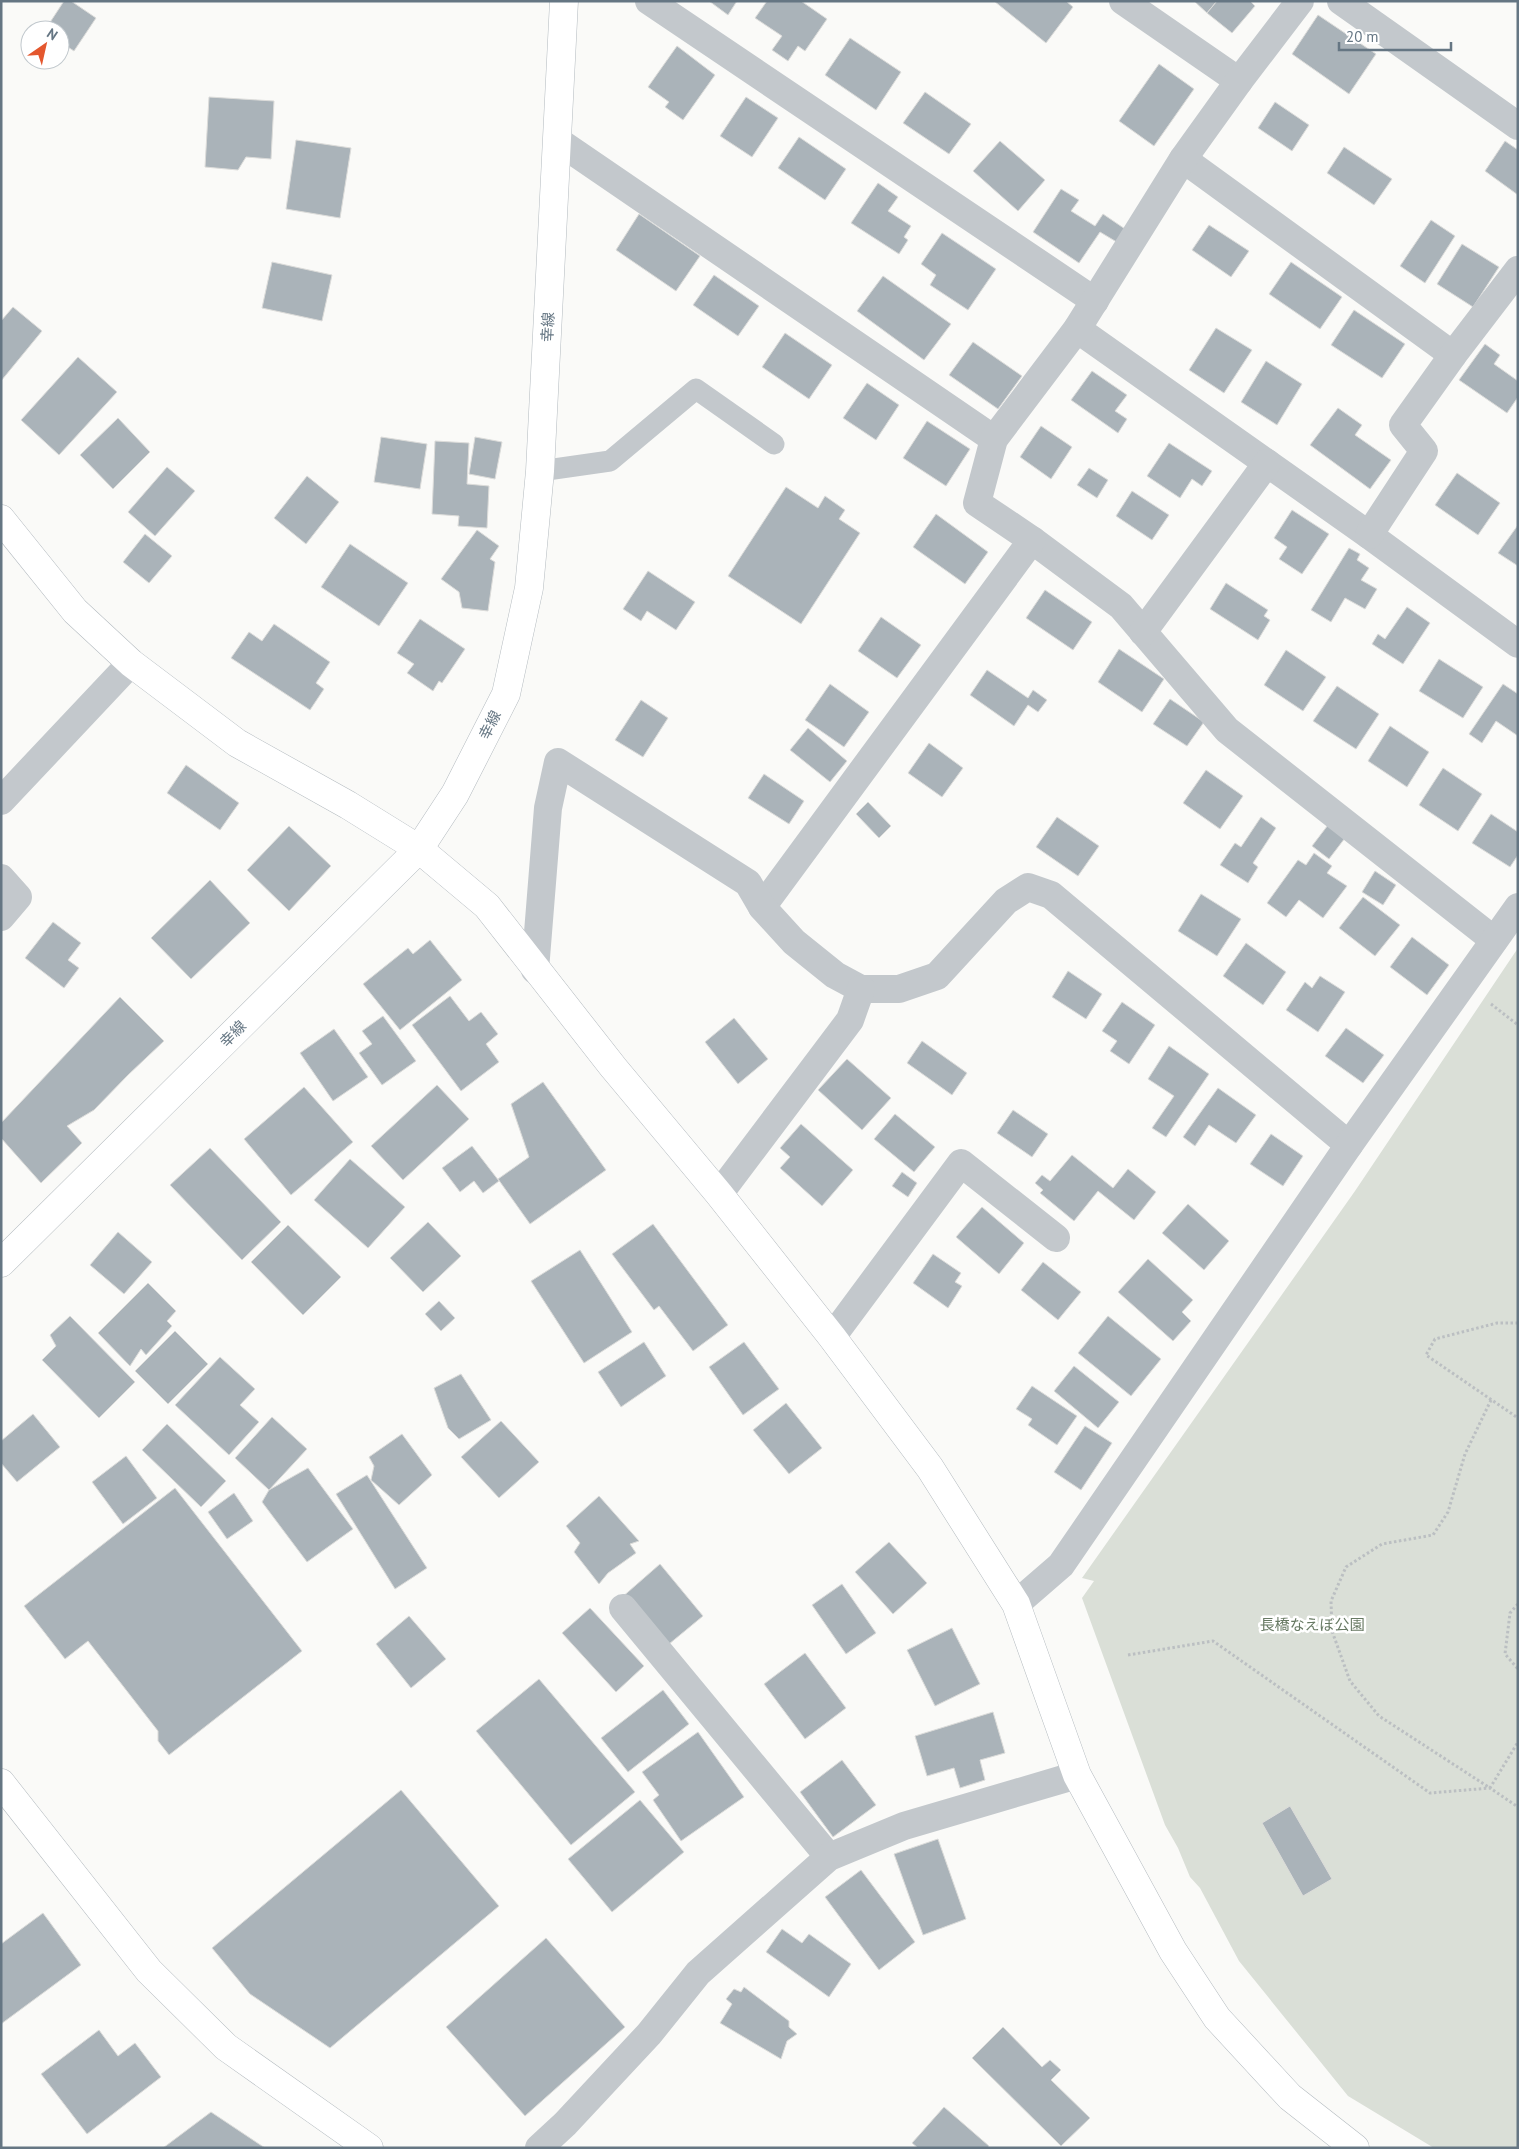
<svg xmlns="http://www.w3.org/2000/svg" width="1519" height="2149" viewBox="0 0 1519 2149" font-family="'PT Sans','Noto Sans JP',sans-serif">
<rect width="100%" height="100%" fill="#fafaf8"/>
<polygon fill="#dadfd7" points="1518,948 1518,2148 1434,2148 1348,2096 1239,1961 1200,1888 1190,1877 1178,1848 1165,1825 1082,1598 1094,1581 1082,1578 1355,1191"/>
<g fill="#aab3b9" stroke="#dcdcda">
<polygon points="64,1 71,1 96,18 74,51 60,42 60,30 45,30"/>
<polygon points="709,1 737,1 728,15"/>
<polygon points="767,1 801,1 827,19 805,51 798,46 788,61 772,50 782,36 755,18"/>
<polygon points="994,1 1066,1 1073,7 1046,43"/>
<polygon points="1194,1 1217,1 1207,13"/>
<polygon points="1217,1 1250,1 1255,6 1232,33 1207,13"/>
<polygon points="1318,15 1376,54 1349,94 1292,54"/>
<polygon points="850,38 901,72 876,110 825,75"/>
<polygon points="677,46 715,75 683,120 665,107 669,102 648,87"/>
<polygon points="1159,64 1194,89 1154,146 1119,121"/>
<polygon points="925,92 971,124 949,154 903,123"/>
<polygon points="209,97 274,101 271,159 246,157 238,170 205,167"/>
<polygon points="746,97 778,118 752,157 720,136"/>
<polygon points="1275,102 1309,125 1292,151 1258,128"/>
<polygon points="799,137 846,169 825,200 778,168"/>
<polygon points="296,140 351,148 340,218 286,209"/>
<polygon points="1000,141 1045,180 1018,211 973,171"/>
<polygon points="1505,141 1518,150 1518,195 1485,171"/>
<polygon points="1344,147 1392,179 1374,205 1327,173"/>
<polygon points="878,183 898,197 888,211 911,226 904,237 908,240 899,254 851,223"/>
<polygon points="1061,189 1079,200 1071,211 1095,226 1103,214 1128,231 1120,244 1100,232 1079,263 1033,232"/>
<polygon points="639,214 700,256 676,291 616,250"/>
<polygon points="1431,220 1455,236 1425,283 1400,266"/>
<polygon points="1209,225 1249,251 1231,277 1192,250"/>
<polygon points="942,233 996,269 968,310 930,285 936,275 921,264"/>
<polygon points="1462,244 1499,267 1473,307 1437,284"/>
<polygon points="272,262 332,275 322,321 262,308"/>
<polygon points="1291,262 1342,297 1320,329 1269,294"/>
<polygon points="714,275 759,306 738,336 693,305"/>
<polygon points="883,276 951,324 924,360 857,311"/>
<polygon points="13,307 42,331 1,381 1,321"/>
<polygon points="1354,310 1405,344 1382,378 1331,345"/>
<polygon points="1216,328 1252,350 1224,393 1189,370"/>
<polygon points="785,333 832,365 809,399 762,367"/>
<polygon points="973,342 1022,376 998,409 949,375"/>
<polygon points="1485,344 1500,355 1494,364 1518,381 1518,397 1507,413 1459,380"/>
<polygon points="78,357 117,392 59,455 21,420"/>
<polygon points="1266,361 1302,384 1277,425 1241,402"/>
<polygon points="1092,371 1127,395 1115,411 1127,419 1118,433 1071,400"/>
<polygon points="867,383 899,405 876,440 843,418"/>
<polygon points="1338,408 1362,425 1355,435 1391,460 1370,489 1310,445"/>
<polygon points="118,418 150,452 113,489 80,455"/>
<polygon points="927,421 970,449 946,486 903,458"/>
<polygon points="1041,426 1072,447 1051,479 1020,457"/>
<polygon points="381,437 427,444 420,489 374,482"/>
<polygon points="475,437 502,442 495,479 469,474"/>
<polygon points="435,441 469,443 467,484 489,486 487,528 458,526 459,516 432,514"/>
<polygon points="1169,443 1212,471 1202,486 1192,479 1180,498 1147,476"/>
<polygon points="167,467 195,491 155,536 128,512"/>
<polygon points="1089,468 1108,480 1097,498 1077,485"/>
<polygon points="1457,473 1500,503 1478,535 1435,505"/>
<polygon points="307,476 339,502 306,544 274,518"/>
<polygon points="786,487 818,508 825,496 845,510 839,519 860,533 801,624 728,576"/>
<polygon points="1132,491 1169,515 1152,540 1116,516"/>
<polygon points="1292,510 1329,534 1302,574 1279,559 1287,547 1274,538"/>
<polygon points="936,514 988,552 965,584 913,547"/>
<polygon points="1518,525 1518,566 1498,553"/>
<polygon points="477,530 499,546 490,559 495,562 488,611 462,608 459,592 441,579"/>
<polygon points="145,534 172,556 149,583 123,562"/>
<polygon points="350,544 408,583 379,626 321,587"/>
<polygon points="1349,548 1360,554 1357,560 1369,568 1361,580 1377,589 1365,609 1345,598 1331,622 1311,610"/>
<polygon points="648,571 695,602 676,630 647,611 641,621 623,609"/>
<polygon points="1226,583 1268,610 1264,616 1270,620 1258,640 1210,609"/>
<polygon points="1045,590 1092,622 1073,650 1026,618"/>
<polygon points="1407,607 1430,623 1403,664 1372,644 1378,634 1385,639"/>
<polygon points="881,617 921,645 897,678 858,651"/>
<polygon points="420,619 465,649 442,683 439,681 433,691 407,673 414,664 397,653"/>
<polygon points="274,624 330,662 316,683 324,689 310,710 231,658 249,632 262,641"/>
<polygon points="1119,649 1164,679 1142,712 1098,682"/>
<polygon points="1286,650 1326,677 1303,711 1264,685"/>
<polygon points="1439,659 1483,687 1463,718 1419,691"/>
<polygon points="987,670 1028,698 1033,690 1047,700 1038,712 1028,705 1014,726 970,695"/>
<polygon points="830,684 869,712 844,747 805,720"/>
<polygon points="1503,684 1518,694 1518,736 1496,721 1482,743 1469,734"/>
<polygon points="1337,686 1379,714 1356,749 1313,721"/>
<polygon points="1170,699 1204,722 1187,746 1153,724"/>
<polygon points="641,700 668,718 643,757 615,740"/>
<polygon points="1390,726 1429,752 1407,787 1368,761"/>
<polygon points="808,728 847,761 830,782 790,750"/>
<polygon points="929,743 963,768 942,797 908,773"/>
<polygon points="186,765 239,803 220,830 167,793"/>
<polygon points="1443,768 1482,794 1458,831 1419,805"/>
<polygon points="1206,770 1243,796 1220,829 1183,803"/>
<polygon points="764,774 804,801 789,824 748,798"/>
<polygon points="868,802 891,826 879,838 856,814"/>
<polygon points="1491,814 1518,832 1518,855 1510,867 1472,843"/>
<polygon points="1057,817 1099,846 1078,876 1036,847"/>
<polygon points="1261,817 1276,828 1253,863 1258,867 1248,883 1220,865 1235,843 1241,847"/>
<polygon points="1328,825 1345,838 1329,859 1312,846"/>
<polygon points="289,826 331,866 289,911 247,870"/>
<polygon points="1314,853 1332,866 1327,873 1347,886 1323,918 1299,900 1286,917 1267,903 1298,860 1306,865"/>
<polygon points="1375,871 1396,885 1383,905 1362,892"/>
<polygon points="210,880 250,923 191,979 151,938"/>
<polygon points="1201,894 1241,919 1217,956 1178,931"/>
<polygon points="1363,897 1400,925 1375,956 1339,928"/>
<polygon points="53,922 81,943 68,960 79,968 64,988 25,958"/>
<polygon points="1412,937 1449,965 1427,995 1390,967"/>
<polygon points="430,940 462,980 400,1030 363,984 408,948 413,954"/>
<polygon points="1246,943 1286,972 1263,1005 1223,976"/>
<polygon points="1068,971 1102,994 1086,1019 1052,997"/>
<polygon points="1320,976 1345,992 1318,1032 1286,1010 1305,982 1312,988"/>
<polygon points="450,996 469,1021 481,1012 498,1034 486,1044 499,1062 461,1091 412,1025"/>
<polygon points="120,997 164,1041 128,1075 94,1110 67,1126 82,1143 41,1183 1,1138 1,1123"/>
<polygon points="1122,1002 1155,1025 1129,1064 1110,1051 1117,1041 1102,1031"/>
<polygon points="383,1016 416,1061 382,1085 359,1053 372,1044 362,1031"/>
<polygon points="734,1018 768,1059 738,1084 705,1042"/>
<polygon points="1346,1028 1384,1055 1363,1083 1325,1056"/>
<polygon points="334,1029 368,1077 333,1101 300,1053"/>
<polygon points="922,1041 967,1073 952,1095 907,1063"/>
<polygon points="1169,1046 1209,1074 1166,1137 1152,1128 1174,1096 1148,1079"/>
<polygon points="847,1059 891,1098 862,1130 818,1090"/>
<polygon points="543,1082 606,1170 530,1224 498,1179 529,1157 511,1104"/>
<polygon points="437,1085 469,1119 403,1180 371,1146"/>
<polygon points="304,1087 353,1142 291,1195 244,1139"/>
<polygon points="1218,1088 1256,1115 1236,1143 1209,1125 1195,1146 1183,1137"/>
<polygon points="1013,1110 1048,1134 1032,1157 997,1133"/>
<polygon points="895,1114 935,1147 914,1172 874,1139"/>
<polygon points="801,1124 853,1170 822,1206 780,1168 790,1157 780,1148"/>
<polygon points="1271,1134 1303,1156 1283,1186 1250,1164"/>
<polygon points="472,1146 499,1181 483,1193 474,1181 460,1192 442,1168"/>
<polygon points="210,1148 281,1222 242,1260 170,1185"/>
<polygon points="1072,1155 1113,1188 1128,1169 1156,1192 1134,1220 1098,1191 1074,1221 1040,1193 1043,1190 1035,1183 1042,1175 1050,1181"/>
<polygon points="350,1159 405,1207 368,1248 314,1200"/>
<polygon points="902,1172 917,1183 908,1197 892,1186"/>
<polygon points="1188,1204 1229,1241 1204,1270 1162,1233"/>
<polygon points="982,1207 1024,1243 999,1274 956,1237"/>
<polygon points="428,1222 461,1256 423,1292 390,1258"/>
<polygon points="653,1224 728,1325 693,1351 659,1306 654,1310 612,1254"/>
<polygon points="288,1225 341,1277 303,1315 251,1262"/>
<polygon points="118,1232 152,1262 124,1294 90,1265"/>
<polygon points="580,1250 632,1332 584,1363 531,1281"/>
<polygon points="933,1254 961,1273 955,1282 962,1286 948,1308 913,1283"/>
<polygon points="1148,1259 1193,1300 1182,1312 1191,1321 1173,1341 1118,1292"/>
<polygon points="1043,1262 1081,1292 1058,1320 1021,1290"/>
<polygon points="148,1283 176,1311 167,1321 172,1326 146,1355 141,1349 130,1366 98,1333"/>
<polygon points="439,1301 455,1318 441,1331 425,1314"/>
<polygon points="70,1316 135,1382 99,1418 42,1360 56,1346 50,1335"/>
<polygon points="1108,1316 1161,1359 1131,1396 1078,1353"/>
<polygon points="175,1331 208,1364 168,1404 135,1371"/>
<polygon points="644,1342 666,1376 621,1407 598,1372"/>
<polygon points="744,1342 779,1389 743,1415 709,1367"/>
<polygon points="220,1357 255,1389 240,1405 259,1422 229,1455 175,1405"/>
<polygon points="1074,1366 1119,1402 1098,1428 1054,1391"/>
<polygon points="461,1374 491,1420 459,1439 448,1428 434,1388"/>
<polygon points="1032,1386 1077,1416 1057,1445 1028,1425 1032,1419 1016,1409"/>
<polygon points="786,1403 822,1448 789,1474 753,1430"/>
<polygon points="33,1414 60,1447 17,1482 1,1463 1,1441"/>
<polygon points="272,1417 307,1449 269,1490 235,1458"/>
<polygon points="501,1421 539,1462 499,1498 461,1457"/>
<polygon points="167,1424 226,1481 201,1507 142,1450"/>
<polygon points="1085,1426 1112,1443 1081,1490 1054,1472"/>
<polygon points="402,1434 432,1475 399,1505 371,1480 374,1466 369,1457"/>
<polygon points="126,1456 157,1498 123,1524 92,1482"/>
<polygon points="308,1468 353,1529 307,1562 262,1502 269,1490"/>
<polygon points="367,1475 427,1568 395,1589 336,1494"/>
<polygon points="175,1488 302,1651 169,1755 158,1741 158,1731 88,1641 65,1659 24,1606"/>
<polygon points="234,1493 253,1521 227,1539 208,1512"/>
<polygon points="599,1496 639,1541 630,1544 636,1553 608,1573 599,1584 574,1552 580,1543 566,1526"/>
<polygon points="889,1542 927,1583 893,1614 855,1572"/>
<polygon points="660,1564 703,1616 663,1649 620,1599"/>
<polygon points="842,1584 876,1633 846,1654 812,1605"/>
<polygon points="590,1608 644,1666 616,1692 562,1633"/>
<polygon points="409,1616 446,1659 411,1688 376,1644"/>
<polygon points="952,1628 980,1684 935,1706 907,1650"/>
<polygon points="805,1653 846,1708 805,1739 764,1684"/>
<polygon points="539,1679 635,1792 571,1845 476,1731"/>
<polygon points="663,1690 689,1724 628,1772 601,1738"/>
<polygon points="993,1712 1005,1753 980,1760 985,1780 960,1788 954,1768 927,1776 915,1736"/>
<polygon points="698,1732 744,1797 681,1841 653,1800 659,1795 642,1772"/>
<polygon points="842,1760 876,1805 833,1837 800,1792"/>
<polygon points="401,1790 499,1906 330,2048 250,1994 212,1948"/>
<polygon points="640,1800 684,1852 612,1912 568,1859"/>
<polygon points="1290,1806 1332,1879 1303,1896 1262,1823"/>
<polygon points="938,1839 966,1919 923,1935 894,1854"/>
<polygon points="861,1870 915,1942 879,1970 825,1897"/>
<polygon points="43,1913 81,1965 1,2024 1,1944"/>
<polygon points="782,1929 802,1943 809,1934 851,1964 829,1997 766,1952"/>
<polygon points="546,1938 625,2027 525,2116 446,2027"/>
<polygon points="744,1987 789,2021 789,2027 797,2034 787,2041 781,2059 720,2023 732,2004 726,1999 734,1989 741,1992"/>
<polygon points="1003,2027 1042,2067 1050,2060 1061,2070 1051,2080 1090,2118 1061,2146 972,2058"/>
<polygon points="99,2030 118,2056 135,2043 161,2077 87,2134 41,2074"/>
<polygon points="944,2107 989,2146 988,2148 918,2148 912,2143"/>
<polygon points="211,2112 265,2148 163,2148"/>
</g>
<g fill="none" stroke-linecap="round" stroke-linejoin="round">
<defs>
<g id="secondary">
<polyline points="1,519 75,611 131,663 237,743 348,805 419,849 487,906 613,1067 719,1194 832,1337 930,1468 1016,1604 1077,1775 1173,1951 1217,2018 1290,2097 1355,2148"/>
<polyline points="1,1263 419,849 455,794 506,694 529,588 540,471 564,1"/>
<polyline points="1,1783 149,1971 226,2047 369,2148"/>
</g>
</defs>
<use href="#secondary" stroke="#b3babf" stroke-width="29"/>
<g stroke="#bbbfc2" stroke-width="3" stroke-dasharray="2.5 2.5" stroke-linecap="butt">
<polyline points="1491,1004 1518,1025"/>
<polyline points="1518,1323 1497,1323 1435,1339 1426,1355 1518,1418"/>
<polyline points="1491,1400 1465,1454 1448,1512 1433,1535 1382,1544 1346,1567 1331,1601 1332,1631 1350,1681 1379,1716 1490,1788 1518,1742"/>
<polyline points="1518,1604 1510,1613 1505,1654 1518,1669"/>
<polyline points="1128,1655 1213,1641 1430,1793 1490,1788 1518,1807"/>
</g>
<polyline stroke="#c3c8cc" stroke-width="21" points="540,471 610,461 696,389 774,444"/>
<g stroke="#c3c8cc" stroke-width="28">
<polyline points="649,1 1095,301"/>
<polyline points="1123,1 1239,81"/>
<polyline points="1341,1 1518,126"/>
<polyline points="558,141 994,439"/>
<polyline points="1183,159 1453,355"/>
<polyline points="1077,329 1369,535 1518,644"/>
<polyline points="1369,535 1424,451 1403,425 1453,355 1518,270"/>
<polyline points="1032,540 1121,606 1227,730 1494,940"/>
<polyline points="1143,632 1267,463"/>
<polyline points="1,801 131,663"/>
<polyline points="1,878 18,897 1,917"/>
<polyline points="762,907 1032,540 977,503 994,439 1077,329 1183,159 1239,81 1300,1"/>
<polyline points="535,970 548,808 558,762 748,883 762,907 794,942 835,975 861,989 899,989 937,976 1006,901 1028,887 1051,895 1349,1145"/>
<polyline points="719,1194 850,1020 861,989"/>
<polyline points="832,1337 961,1163 1056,1238"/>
<polyline points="1016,1604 1061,1565 1349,1145 1518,907"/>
<polyline points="623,1608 829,1857"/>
<polyline points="539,2148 565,2124 649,2034 698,1973 829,1857 904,1826 1077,1775"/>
</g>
<use href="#secondary" stroke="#fff" stroke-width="28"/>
</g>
<g text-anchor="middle" stroke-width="5" stroke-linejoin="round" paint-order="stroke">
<g font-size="15" fill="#657683" stroke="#fff">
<text transform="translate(548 327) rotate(-87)" y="5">幸線</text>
<text transform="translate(490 725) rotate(-63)" y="5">幸線</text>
<text transform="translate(233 1034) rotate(-45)" y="5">幸線</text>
</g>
<g font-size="15" fill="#687a64" stroke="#fff">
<text x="1312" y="1630">長橋なえぼ公園</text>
</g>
</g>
<rect width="1519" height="2149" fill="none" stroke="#657683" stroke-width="5"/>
<g transform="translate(45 45) rotate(34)"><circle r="24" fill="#ffffff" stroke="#c1c8cd"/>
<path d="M0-4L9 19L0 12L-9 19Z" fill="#e4572e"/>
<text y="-8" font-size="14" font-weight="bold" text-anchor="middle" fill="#657683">N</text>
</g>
<path d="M1339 42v8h112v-8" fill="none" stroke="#657683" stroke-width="2.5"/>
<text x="1346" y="42" font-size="15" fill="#657683" stroke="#ffffff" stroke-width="4" paint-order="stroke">20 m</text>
</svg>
